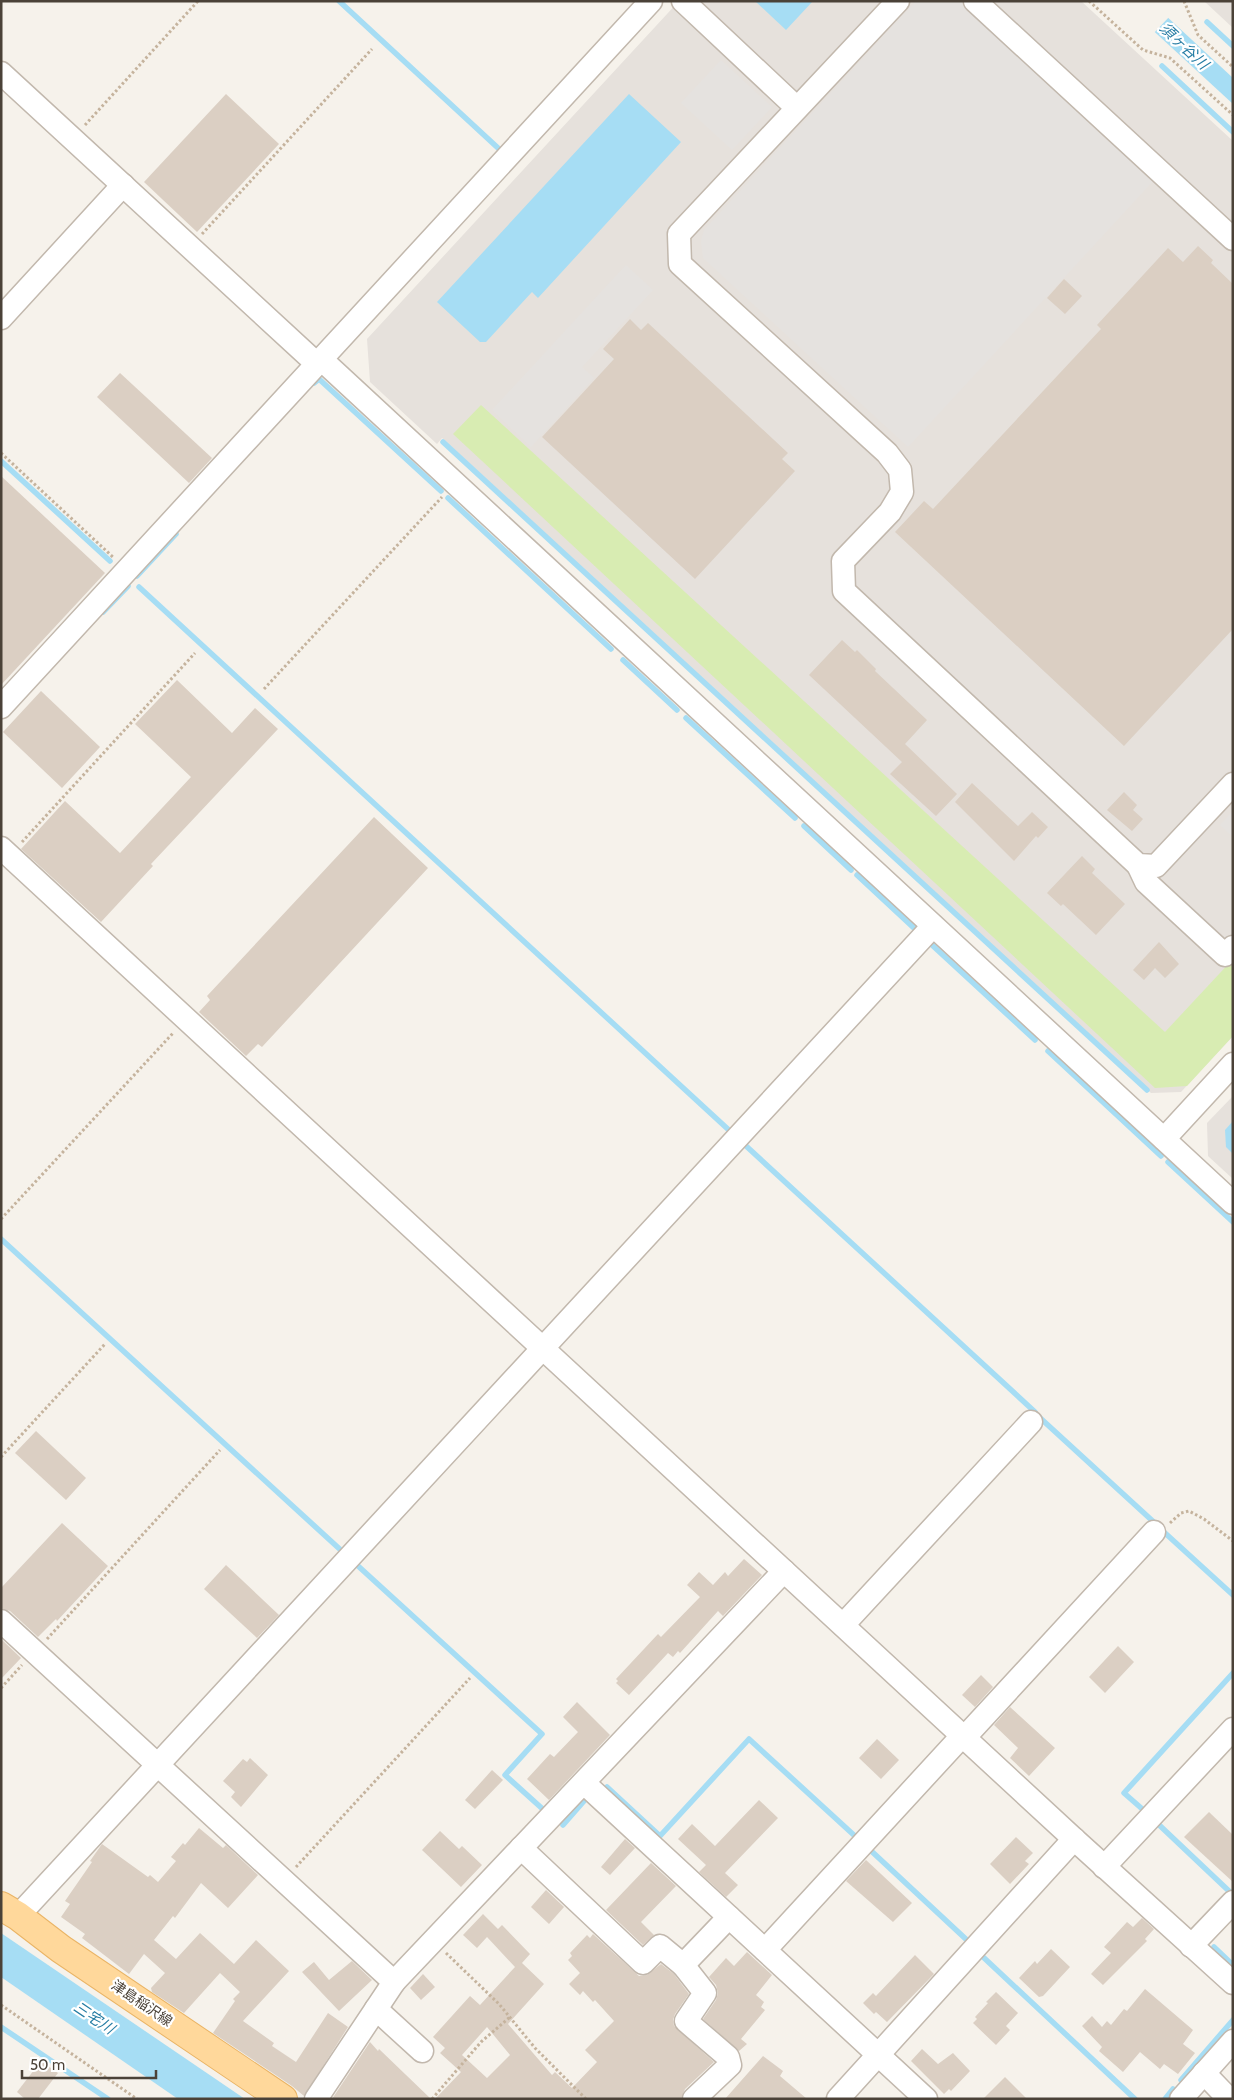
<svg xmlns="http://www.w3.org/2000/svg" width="1234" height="2100" viewBox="0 0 1234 2100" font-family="Cabin,'Noto Sans JP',sans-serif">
<rect width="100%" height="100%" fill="#f6f2eb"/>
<g fill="#e6e1dc">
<polygon points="679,1 1081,1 1233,141 1233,1036 1181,1092 1151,1093 442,438 437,444 370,382 367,339"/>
<polygon points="1204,1 1233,1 1233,28"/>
<polygon points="1233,1096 1233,1179 1208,1156 1207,1123"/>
</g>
<polygon fill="#d8ecb2" points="481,405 1165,1032 1233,959 1233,1036 1187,1086 1155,1088 453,434"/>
<g fill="#e5e2df">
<polygon points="916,1 966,1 1155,179 908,447 703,258 701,241 704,230"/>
<polygon points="721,60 772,107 732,150 681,103"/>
<polygon points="626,265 653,290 582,367 594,378 531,447 492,410"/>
<polygon points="1233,811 1233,837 1220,825"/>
</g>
<g fill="#a6ddf4">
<polygon points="755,1 813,1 786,30"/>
<polygon points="1121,1 1150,1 1233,78 1233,104"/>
<polygon points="629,94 681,142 538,298 532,292 486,342 480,342 437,302"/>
<polygon points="1233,1121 1233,1154 1226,1147 1225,1130"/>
<polygon points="1,1933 245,2099 178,2099 1,1977"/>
</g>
<polygon fill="#f6f2eb" points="1118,1 1154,1 1170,16 1153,34"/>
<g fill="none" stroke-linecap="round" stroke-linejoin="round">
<g stroke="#a6ddf4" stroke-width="5.5">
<polyline points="339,1 498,148"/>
<polyline points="1207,22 1233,46"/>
<polyline points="1162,66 1233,132"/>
<polyline points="314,383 319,379 441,491"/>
<polyline points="443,442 1147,1090"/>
<polyline points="1,461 110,561"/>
<polyline points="448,498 611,649"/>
<polyline points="137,576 176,534"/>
<polyline points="139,587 731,1132"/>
<polyline points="103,612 128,586"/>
<polyline points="623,660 677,710"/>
<polyline points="686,718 795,818"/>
<polyline points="804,826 851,870"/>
<polyline points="857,875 915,929"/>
<polyline points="932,945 1035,1040"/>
<polyline points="1048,1051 1161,1156"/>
<polyline points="745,1145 1035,1412"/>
<polyline points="1168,1162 1233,1222"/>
<polyline points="1,1239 344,1553"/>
<polyline points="1038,1416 1157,1525"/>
<polyline points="1165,1533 1233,1595"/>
<polyline points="357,1565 542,1734 505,1775 546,1812"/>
<polyline points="607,1787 660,1836 749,1739 856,1837"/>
<polyline points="1148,1814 1124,1793 1233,1673"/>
<polyline points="1156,1822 1230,1892 1227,1895"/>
<polyline points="563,1825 584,1801"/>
<polyline points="867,1847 969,1942"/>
<polyline points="1214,1947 1233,1965"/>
<polyline points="982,1956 1135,2099"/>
<polyline points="1,2027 108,2099"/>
<polyline points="1181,2080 1233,2020"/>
<polyline points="1165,2099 1173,2089"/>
</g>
</g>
<g fill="#dbcfc3" fill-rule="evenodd">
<polygon points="226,94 279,144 197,232 144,182"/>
<polygon points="1198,246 1213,260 1211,263 1233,284 1233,629 1124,746 895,532 924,501 933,509 1101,329 1097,325 1168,248 1183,262"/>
<polygon points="1064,279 1082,296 1065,314 1047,298"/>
<polygon points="630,319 641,330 648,323 788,453 782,459 795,471 695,579 542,437 614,359 603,349"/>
<polygon points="120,373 212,458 189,483 97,397"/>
<polygon points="1,476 105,573 1,685"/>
<polygon points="842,640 855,652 857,650 876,669 875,671 927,720 905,744 957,794 936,816 890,774 902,762 809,675"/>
<polygon points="177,680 232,733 255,708 278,729 151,864 153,866 101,922 21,849 65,801 120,853 191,777 135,724"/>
<polygon points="41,691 100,747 62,788 3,732"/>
<polygon points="972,783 1018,826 1032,812 1048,827 1038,838 1036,836 1014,861 955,802"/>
<polygon points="1124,792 1137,805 1133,810 1143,819 1132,831 1107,810"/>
<polygon points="374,817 428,868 262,1047 258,1044 246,1056 199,1012 210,1000 207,996"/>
<polygon points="1082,856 1095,869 1092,873 1125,904 1096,935 1063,904 1061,906 1047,893"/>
<polygon points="1159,942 1179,964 1165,978 1155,968 1144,980 1133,970"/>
<polygon points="36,1431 86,1478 66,1500 15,1453"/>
<polygon points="62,1523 108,1566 57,1621 56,1619 38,1637 10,1611 1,1608 1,1588"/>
<polygon points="744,1559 762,1575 723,1616 718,1611 680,1653 678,1651 673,1657 668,1653 629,1695 616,1683 618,1681 616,1679 658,1634 661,1637 700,1597 687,1585 699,1572 713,1585 725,1572 728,1576"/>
<polygon points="226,1565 279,1615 257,1638 204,1589"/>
<polygon points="1,1639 21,1658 1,1679"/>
<polygon points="1118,1646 1134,1662 1105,1693 1089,1677"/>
<polygon points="981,1675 993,1687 975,1707 962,1695"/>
<polygon points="577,1702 610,1735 549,1800 527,1779 550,1754 554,1757 578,1732 563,1717"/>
<polygon points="1010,1707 1055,1748 1029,1776 1010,1758 1018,1748 994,1725"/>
<polygon points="877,1739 899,1760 881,1779 859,1758"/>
<polygon points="250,1758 268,1775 241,1807 231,1797 235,1792 223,1781 243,1759 247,1762"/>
<polygon points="492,1770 503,1780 475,1809 465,1800"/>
<polygon points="759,1800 778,1818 725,1873 738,1885 726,1897 699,1872 706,1865 678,1839 692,1824 715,1846"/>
<polygon points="1209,1812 1233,1835 1233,1882 1184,1837"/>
<polygon points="199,1828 223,1848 226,1845 258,1875 228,1908 201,1883 175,1918 173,1916 154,1940 176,1959 200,1933 234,1964 256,1940 289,1971 243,2021 274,2043 272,2046 296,2062 328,2013 348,2027 304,2096 292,2086 213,2033 235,2001 233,1999 240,1992 220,1973 184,2013 152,1992 151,1988 165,1973 144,1954 129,1974 82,1938 85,1934 61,1917 70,1904 65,1901 92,1862 90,1861 102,1844 148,1877 150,1875 158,1882 176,1861 171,1857 183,1843 185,1845"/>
<polygon points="440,1831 459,1849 462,1846 482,1865 461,1887 422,1850"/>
<polygon points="1016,1837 1033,1853 1025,1861 1029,1864 1010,1884 990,1864"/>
<polygon points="625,1839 635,1848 610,1875 601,1867"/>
<polygon points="866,1860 912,1903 893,1922 846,1881"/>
<polygon points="651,1863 676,1886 641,1922 654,1935 643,1945 606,1910"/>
<polygon points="546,1890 564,1907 549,1924 531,1907"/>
<path d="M483,1914L498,1929L502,1925L530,1954L522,1963L544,1984L508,2024L552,2075L555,2072L572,2088L597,2062L585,2050L614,2021L595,2000L593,2002L583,1991L580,1995L569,1984L580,1973L568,1960L572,1956L570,1953L587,1935L590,1938L593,1934L639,1976L647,1975L661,1964L674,1974L689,1994L675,2014L673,2020L674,2026L714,2062L685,2089L681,2099H435L461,2072L440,2053L445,2048L433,2037L470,1996L480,2005L515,1967L487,1937L477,1948L463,1935ZM487,2027L510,2055L487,2078L462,2055Z"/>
<polygon points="1142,1918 1154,1929 1145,1939 1147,1941 1103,1985 1091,1974 1111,1953 1104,1947 1127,1922 1133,1927"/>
<polygon points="1051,1949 1070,1967 1043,1996 1039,1997 1019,1978 1035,1961 1037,1964"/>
<polygon points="747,1952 772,1975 756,1995 764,2002 761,2007 765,2010 741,2039 747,2044 739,2051 703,2019 716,2000 718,1993 716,1985 709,1977 726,1958 734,1966"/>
<polygon points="915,1955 934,1974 887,2022 876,2012 874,2014 863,2003 873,1993 876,1996"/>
<polygon points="352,1961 372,1980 339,2011 302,1972 314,1962 329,1980"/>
<polygon points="423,1974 435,1987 421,2000 410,1988"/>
<polygon points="1145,1989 1193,2030 1183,2044 1195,2053 1178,2074 1164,2064 1160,2069 1140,2052 1123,2072 1099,2051 1102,2047 1082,2026 1092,2016 1102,2027 1107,2021 1111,2025 1124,2009 1127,2011"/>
<polygon points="996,1992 1018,2013 1006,2026 1010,2030 996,2045 973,2023 977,2019 975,2017 988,2003 986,2002"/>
<polygon points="370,2042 378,2051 379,2049 431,2099 332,2099"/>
<polygon points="922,2049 938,2064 953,2053 970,2071 951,2091 949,2089 944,2094 911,2061"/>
<polygon points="763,2056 783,2071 780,2076 807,2099 725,2099"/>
<polygon points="41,2061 58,2073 38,2099 25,2099 17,2092"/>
<polygon points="1005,2077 1027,2099 983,2099"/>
</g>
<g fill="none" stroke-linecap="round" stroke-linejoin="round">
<defs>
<g id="minor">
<polyline points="683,1 797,108"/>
<polyline points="898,1 679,234 680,264 887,453 900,470 902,492 890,512 843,561 844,591 1138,865 1156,866 1233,784"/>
<polyline points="975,1 1233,239"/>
<polyline points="1,73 317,364"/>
<polyline points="1,318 123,185"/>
<polyline points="322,360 1233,1203"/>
<polyline points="1,707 651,1"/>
<polyline points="1,848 1074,1839 1233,1983"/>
<polyline points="1138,865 1146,882 1225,955 1233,947"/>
<polyline points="1164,1139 1233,1064"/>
<polyline points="1,1621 394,1982"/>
<polyline points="843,1625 1031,1422"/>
<polyline points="964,1738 1154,1532"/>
<polyline points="584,1783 926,2099"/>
<polyline points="521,1848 643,1963 660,1946 683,1965 729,1917"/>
<polyline points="1104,1867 1233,1729"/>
<polyline points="18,1916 933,926"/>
<polyline points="1191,1946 1233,1902"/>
<polyline points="765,1950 962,1736"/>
<polyline points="683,1965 705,1993 686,2021 728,2057 730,2065 694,2099"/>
<polyline points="376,2009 422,2051"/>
<polyline points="1204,2073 1229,2099"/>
<polyline points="316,2099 394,1982 784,1571"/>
<polyline points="838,2099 1074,1839"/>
<polyline points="1181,2099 1233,2041"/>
</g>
<polyline id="major" points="1,1906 18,1916 61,1949 283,2099"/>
</defs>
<use href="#minor" stroke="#c2b8ad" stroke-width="25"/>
<use href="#major" stroke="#eab465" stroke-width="30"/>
<g stroke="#c5b39d" stroke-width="3" stroke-dasharray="2.5 2.5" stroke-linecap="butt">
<polyline points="1089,1 1143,50 1170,58 1233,115"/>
<polyline points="1184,1 1198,35 1233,67"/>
<polyline points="85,125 198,1"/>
<polyline points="202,234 372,49"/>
<polyline points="1,453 114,558"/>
<polyline points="264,689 442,497"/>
<polyline points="22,842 195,653"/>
<polyline points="1,1219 174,1032"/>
<polyline points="1,1457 105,1344"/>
<polyline points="1170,1523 1181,1513 1189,1511 1204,1519 1233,1541"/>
<polyline points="47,1639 220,1450"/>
<polyline points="1,1688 22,1665"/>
<polyline points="296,1867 470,1678"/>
<polyline points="446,1953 499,2004 535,2048 586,2099"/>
<polyline points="1,2005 137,2099"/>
<polyline points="432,2099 481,2042 510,2017"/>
</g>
<use href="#minor" stroke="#fff" stroke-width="22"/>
<use href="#major" stroke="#ffd89b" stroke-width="28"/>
</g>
<g text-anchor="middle" stroke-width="4.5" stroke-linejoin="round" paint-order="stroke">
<g font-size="14" fill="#4b4238" stroke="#fff">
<text transform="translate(142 2003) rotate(34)" y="5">津島稲沢線</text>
</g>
<g font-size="15" font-style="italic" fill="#267da4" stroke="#fff">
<text transform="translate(1184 46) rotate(43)" y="5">須ヶ谷川</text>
<text transform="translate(94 2018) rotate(34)" y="5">三宅川</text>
</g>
</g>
<rect width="1234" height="2100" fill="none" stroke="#4b4238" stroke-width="5"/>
<path d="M22 2070v8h134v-8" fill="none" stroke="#4b4238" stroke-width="2.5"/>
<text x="30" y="2070" font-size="15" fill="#4b4238" stroke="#ffffff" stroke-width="4" paint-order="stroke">50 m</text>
</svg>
